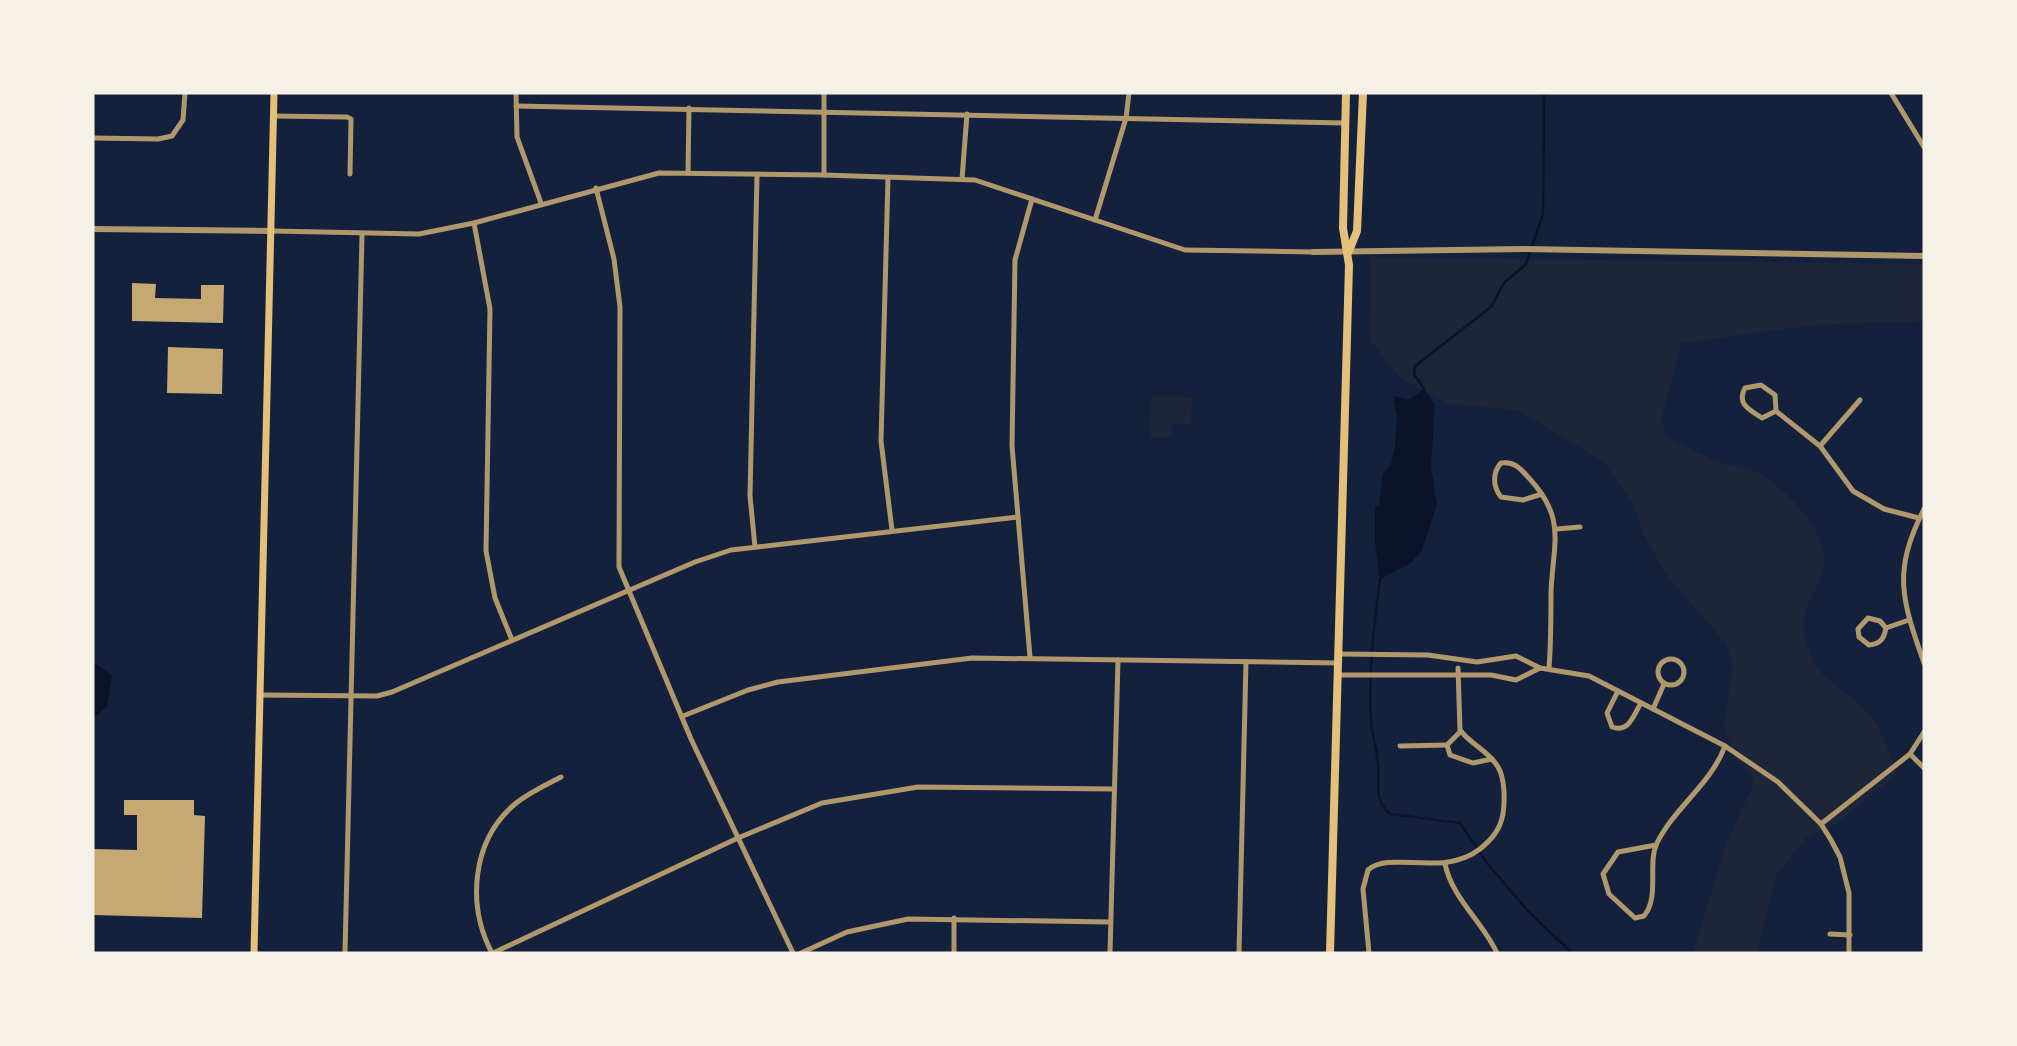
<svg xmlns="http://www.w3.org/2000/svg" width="2017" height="1046" viewBox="0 0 2017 1046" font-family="'Roboto Serif',serif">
<rect width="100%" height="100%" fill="#14213d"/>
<g fill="#1d2539">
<path d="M1371,257L1924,264V321L1815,325L1681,343L1661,421L1668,438C1684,445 1701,455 1717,461C1732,466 1749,467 1763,475C1790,493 1836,540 1822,575C1807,609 1795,617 1811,656C1821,683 1854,694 1871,716C1882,729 1890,758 1898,774L1838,822L1807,837L1791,857L1776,876L1757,953H1693L1726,844L1753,785V777L1734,757L1724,726L1733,665L1726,644L1665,573L1644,535L1633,504L1604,462L1518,410L1448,404L1400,378L1370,340Z"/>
<polygon points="1151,396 1192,397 1191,425 1172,424 1172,437 1150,437"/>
</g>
<g fill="#0b132b">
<polygon points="1424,389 1435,405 1431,467 1437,504 1422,550 1411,563 1380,579 1375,543 1375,506 1379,506 1383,474 1391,464 1395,447 1397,418 1393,396 1409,399"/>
<polygon points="93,662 112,675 107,707 93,718"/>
</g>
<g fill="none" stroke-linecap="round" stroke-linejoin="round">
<g stroke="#0b132b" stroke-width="2.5">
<polyline points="1424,389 1414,374 1415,366 1491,307 1504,283 1526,264 1543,214 1544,93"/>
<path d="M1380,579C1374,626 1368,673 1371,721C1372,735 1377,749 1378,764C1380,783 1373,800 1390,814L1460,823L1487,863L1528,911L1572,953"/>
</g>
</g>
<g fill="#c6a872">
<polygon points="132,283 156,284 155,298 201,299 201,285 224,285 223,323 132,321"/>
<polygon points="168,347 223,349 222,394 167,393"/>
<polygon points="124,800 194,800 194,815 205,816 202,918 93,915 93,849 137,850 137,815 124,815"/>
</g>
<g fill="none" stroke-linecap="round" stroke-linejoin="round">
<g stroke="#b1986c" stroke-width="5">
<polyline points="516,93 517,137 541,203"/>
<polyline points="1891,93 1924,147"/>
<polyline points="516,106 1345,123"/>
<polyline points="273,116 347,117 351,119 350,174"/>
<polyline points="93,138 158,139 172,136 183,120 185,93"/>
<polyline points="688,173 689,108"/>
<polyline points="824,175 824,93"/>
<polyline points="888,178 881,441 892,530"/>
<polyline points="962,179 967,114"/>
<polyline points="596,188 614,259 620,307 619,567 691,739 793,953"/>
<polyline points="1095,220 1126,118 1129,93"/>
<polyline points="474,223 490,309 486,551 495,598 512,640"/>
<polyline points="272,231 419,234 474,223 659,173 824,175 975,180 1185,250 1313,252"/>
<path d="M1776,411L1775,395L1761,385L1745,388C1736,404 1750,410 1762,418L1776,411L1820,446L1853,491L1884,509L1919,518"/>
<polyline points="1820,446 1860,400"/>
<path d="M1542,494L1523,500L1501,497C1493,487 1492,473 1501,463C1514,461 1520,468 1528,477C1567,518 1553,543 1551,592C1551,618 1551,643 1549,668"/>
<path d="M1924,509C1892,572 1902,600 1924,663"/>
<polyline points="1557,529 1580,527"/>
<polyline points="755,547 750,496 757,175"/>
<path d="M1886,628C1884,639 1880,644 1869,645L1859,637L1858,629L1868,618L1880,621L1886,628L1909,620"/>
<polyline points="1339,654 1428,655 1477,662 1516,656 1540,668 1589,676 1725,746 1778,782 1821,824 1831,840 1840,857 1849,893 1849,953"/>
<polyline points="1030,657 1012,446 1015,260 1032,199"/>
<circle cx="1671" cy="672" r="13"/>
<polyline points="1338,675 1491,675 1516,680 1540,668"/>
<path d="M1618,691L1607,713L1612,727C1629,733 1633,716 1641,703"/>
<polyline points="261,695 377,696 392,692 695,562 731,550 1018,517"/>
<polyline points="1653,709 1664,684"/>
<polyline points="683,716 748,690 778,682 972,658 1339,663"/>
<polyline points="1461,731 1447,745 1450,755 1473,763 1492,759"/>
<polyline points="1400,746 1447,745"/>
<polyline points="1910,754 1924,768"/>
<polyline points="1821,824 1910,754 1924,732"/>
<path d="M1656,845L1618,852L1603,874L1609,894L1635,918L1644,916C1660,897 1647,864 1657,843C1675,807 1711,784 1725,746"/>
<path d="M1445,864C1452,898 1482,921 1497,953"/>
<polyline points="1830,934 1850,935"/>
<polyline points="345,953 362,235"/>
<path d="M492,953C467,906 471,841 515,804C528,793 546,785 561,777"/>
<polyline points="493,953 738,838 822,803 918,787 1113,789"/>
<polyline points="801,953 847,932 908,919 1110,922"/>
<polyline points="954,953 954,918"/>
<polyline points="1110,953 1118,660"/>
<polyline points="1239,953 1246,662"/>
<path d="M1369,953L1363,889L1368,870C1391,850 1442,878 1480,849C1492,839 1500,830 1503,814C1505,800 1505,779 1498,767C1489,751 1470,744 1460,730L1458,668"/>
</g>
<g stroke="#b1986c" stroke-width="6">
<polyline points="93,229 272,231"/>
<polyline points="1313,252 1524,249 1924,256"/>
</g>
<polyline stroke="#e5c07b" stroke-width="7" points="254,953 274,93"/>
<g stroke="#e5c07b" stroke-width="8">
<polyline points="1349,251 1357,231 1363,93"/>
<polyline points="1330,953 1349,265 1343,228 1346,93"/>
</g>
</g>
<rect width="2017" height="1046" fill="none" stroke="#f6f1e7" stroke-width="189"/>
</svg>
